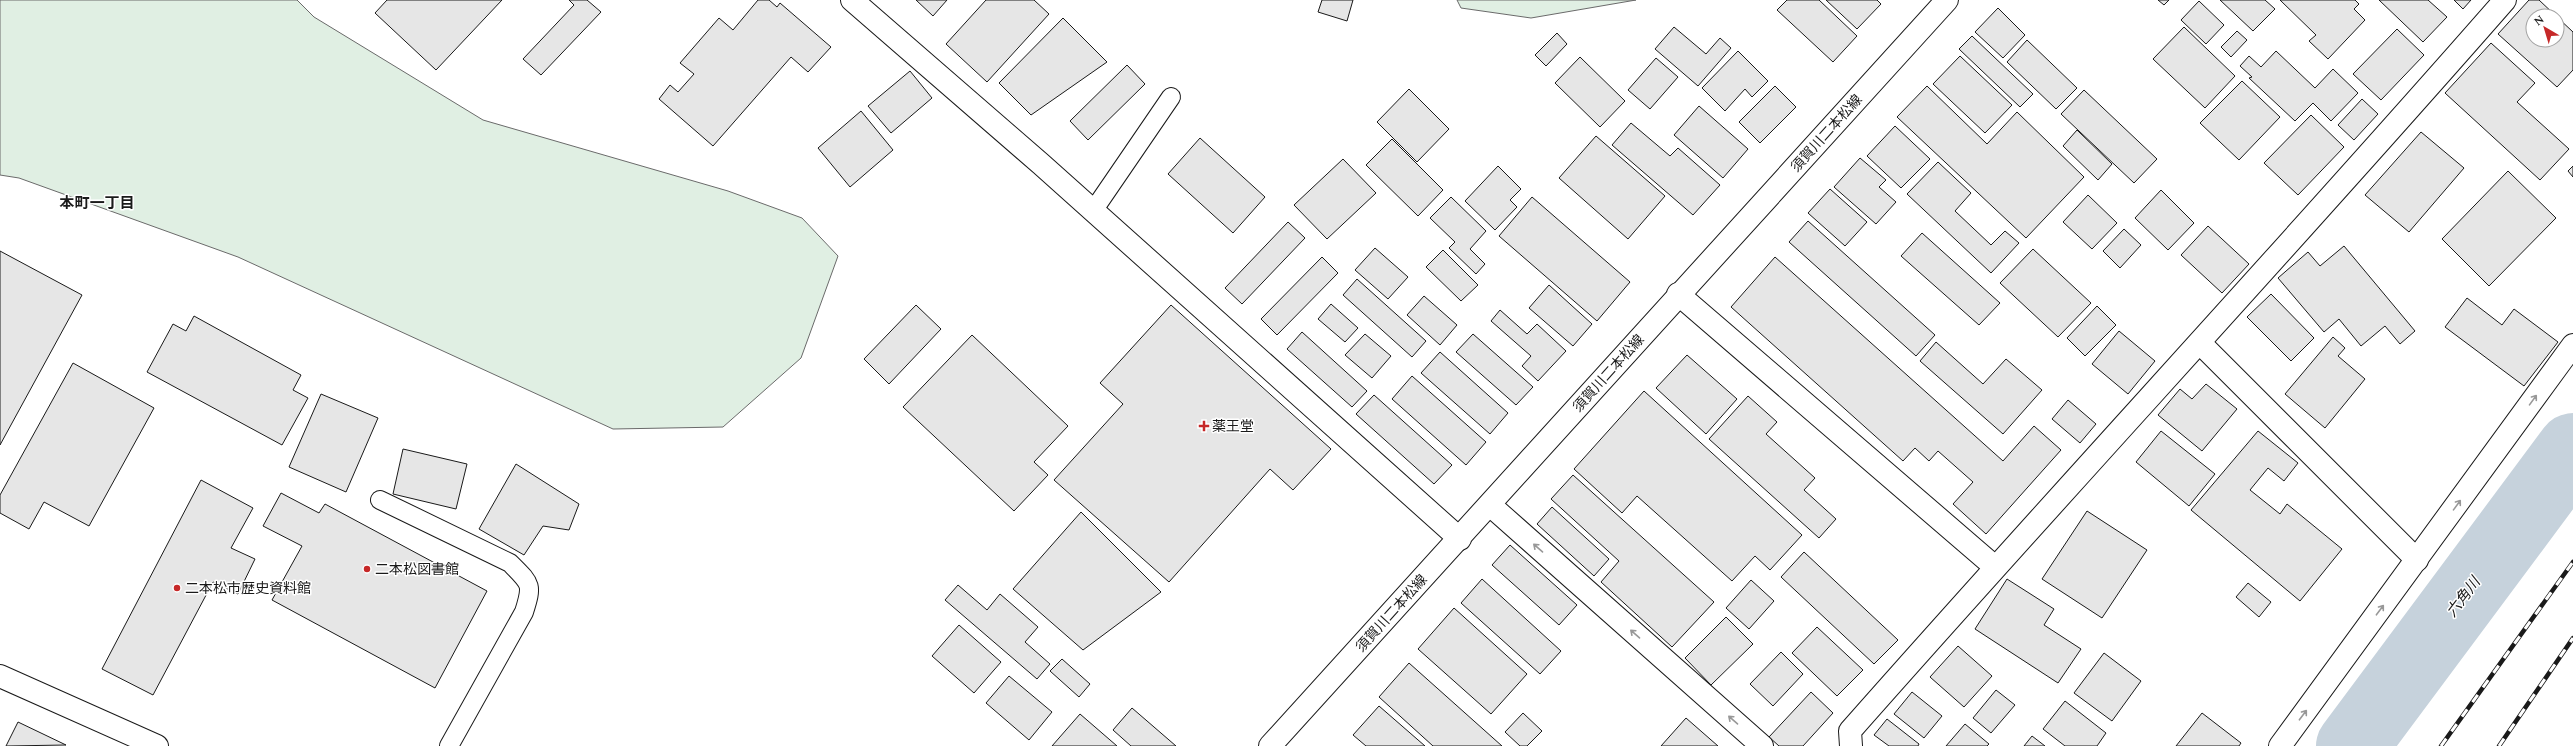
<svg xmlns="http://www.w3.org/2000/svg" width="2573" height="746" viewBox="0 0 2573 746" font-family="Spectral,'Noto Sans JP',serif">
<rect width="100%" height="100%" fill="#fff"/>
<g fill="#e0efe3" stroke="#6a6a6a">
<polygon points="0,0 297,0 314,17 483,120 728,191 802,218 838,256 801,358 723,427 613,429 238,257 19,178 0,175"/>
<polygon points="1457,0 1636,0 1531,18 1461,8"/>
</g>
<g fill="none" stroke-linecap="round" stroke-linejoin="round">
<polyline stroke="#c6d2dc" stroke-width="72" points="2352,746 2573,449"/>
</g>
<g fill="#e6e6e6" stroke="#1a1a1a">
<polygon points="387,0 502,0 436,70 375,13"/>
<polygon points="569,0 587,0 601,12 541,75 523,59 574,5"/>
<polygon points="758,0 769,0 777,7 780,3 831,47 808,72 791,57 713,146 659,99 670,85 678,92 694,74 680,63 719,18 733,30"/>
<polygon points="916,0 947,0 933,16"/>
<polygon points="986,0 1034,0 1049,14 987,82 946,44"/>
<polygon points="1322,0 1353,0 1347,21 1318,12"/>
<polygon points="1787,0 1819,0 1857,36 1833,62 1777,10"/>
<polygon points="1826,0 1877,0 1881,4 1857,29"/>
<polygon points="2158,0 2169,0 2164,5"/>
<polygon points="2220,0 2265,0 2275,9 2253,31"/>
<polygon points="2280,0 2355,0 2359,4 2354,9 2365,20 2328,59 2309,41 2316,35"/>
<polygon points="2379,0 2428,0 2447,17 2423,42"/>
<polygon points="2454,0 2471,0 2463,9"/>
<polygon points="2529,0 2539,0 2556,16 2533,16 2533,40 2557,40 2557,17 2573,32 2573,70 2557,87 2498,34"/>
<polygon points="2199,1 2224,25 2206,44 2181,20"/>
<polygon points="1998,8 2025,35 2003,58 1975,32"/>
<polygon points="1063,18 1107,62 1031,115 999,83"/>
<polygon points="1674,27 1706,54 1720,38 1731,48 1698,86 1655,49"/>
<polygon points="2184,27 2235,76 2205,108 2153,59"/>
<polygon points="2397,29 2424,55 2381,100 2353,74"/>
<polygon points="2237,31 2247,40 2231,57 2221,47"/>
<polygon points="1557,33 1567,44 1546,66 1535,55"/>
<polygon points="1972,36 2033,94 2020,107 1959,49"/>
<polygon points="2027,40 2077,88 2056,109 2007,62"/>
<polygon points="2491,43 2535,83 2517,102 2569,149 2540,180 2445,93"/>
<polygon points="1738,51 1768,81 1752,97 1745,89 1725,111 1702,88"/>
<polygon points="2276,51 2315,88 2333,69 2358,93 2331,121 2313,103 2295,121 2249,78 2252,77 2240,66 2249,56 2261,67"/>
<polygon points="1960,56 2012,105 1985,133 1933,84"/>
<polygon points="1580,57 1625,101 1600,127 1555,83"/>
<polygon points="1656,58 1678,77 1650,109 1628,90"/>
<polygon points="1127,65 1145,84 1088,140 1070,121"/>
<polygon points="910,71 932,98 891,133 868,106"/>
<polygon points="2242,81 2280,117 2239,160 2200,123"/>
<polygon points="1775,86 1796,107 1760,143 1739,122"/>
<polygon points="1927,86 1987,144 2017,112 2084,177 2026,238 1897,117"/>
<polygon points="1409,89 1449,129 1417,162 1377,122"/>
<polygon points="2084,90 2157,159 2134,183 2061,114"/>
<polygon points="2362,99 2378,114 2354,140 2338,125"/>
<polygon points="1699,106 1748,149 1723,178 1674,135"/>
<polygon points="861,111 893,150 850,187 818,148"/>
<polygon points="2311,115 2344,147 2298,195 2264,163"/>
<polygon points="1631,123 1670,156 1678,148 1720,185 1693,215 1612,145"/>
<polygon points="1895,126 1930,159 1901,188 1867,156"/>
<polygon points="2077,130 2112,164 2098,180 2063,146"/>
<polygon points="2421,132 2464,168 2409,232 2365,195"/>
<polygon points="1596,136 1665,196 1628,239 1559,178"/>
<polygon points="1200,138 1265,197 1233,233 1168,174"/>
<polygon points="1392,139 1443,190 1418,216 1366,165"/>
<polygon points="1860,158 1886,180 1879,187 1896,202 1876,224 1834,187"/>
<polygon points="1343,159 1376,193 1327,239 1294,205"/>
<polygon points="1938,162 1971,193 1955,211 1991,245 2005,231 2019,243 1991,273 1907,194"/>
<polygon points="1498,166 1521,189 1510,200 1517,207 1495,230 1465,201"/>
<polygon points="2573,166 2573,177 2568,171"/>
<polygon points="2508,171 2556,218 2489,286 2442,239"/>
<polygon points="1830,189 1867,222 1845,246 1808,213"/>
<polygon points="2161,190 2194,223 2168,250 2135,218"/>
<polygon points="2088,195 2117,223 2092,249 2063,222"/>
<polygon points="1451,197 1486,231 1470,249 1485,264 1476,274 1449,248 1455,242 1430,218"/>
<polygon points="1532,197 1630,282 1597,321 1499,236"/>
<polygon points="1808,221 1935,335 1916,356 1789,242"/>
<polygon points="1288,222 1305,238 1242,304 1225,288"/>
<polygon points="2208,226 2249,264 2222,293 2181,255"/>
<polygon points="2124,229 2141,245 2120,268 2103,251"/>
<polygon points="1922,233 2000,303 1979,325 1901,256"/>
<polygon points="2344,246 2415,331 2400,344 2385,326 2361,346 2339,319 2324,332 2278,278 2308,252 2320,266"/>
<polygon points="1375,248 1408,277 1388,299 1355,270"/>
<polygon points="2033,249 2091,303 2058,337 2000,283"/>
<polygon points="1443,250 1478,285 1461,301 1426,267"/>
<polygon points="0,251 82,295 0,445"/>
<polygon points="1322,257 1338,273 1277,335 1261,319"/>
<polygon points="1775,257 2003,461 2034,426 2061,450 1986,534 1953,504 1973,482 1938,451 1929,461 1915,448 1903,461 1731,307"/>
<polygon points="1357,279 1426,341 1412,357 1343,295"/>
<polygon points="1549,285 1592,324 1573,346 1529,308"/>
<polygon points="2271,294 2314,338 2291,361 2247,317"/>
<polygon points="1424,296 1457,325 1440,345 1407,315"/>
<polygon points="2467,298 2502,325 2514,309 2558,342 2524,386 2445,327"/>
<polygon points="1331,304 1358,328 1345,342 1318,319"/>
<polygon points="916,305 941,329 889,384 864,359"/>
<polygon points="1171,305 1331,449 1293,490 1270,469 1169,582 1054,480 1123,404 1100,383"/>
<polygon points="2097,306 2116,325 2085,356 2067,338"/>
<polygon points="1500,310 1527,334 1537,324 1566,351 1538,381 1522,366 1531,356 1491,321"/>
<polygon points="194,316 301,375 293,390 308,398 282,445 147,372 173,324 186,331"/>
<polygon points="2119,331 2155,361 2128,394 2092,364"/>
<polygon points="1302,332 1367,391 1352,407 1287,349"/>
<polygon points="1365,334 1391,356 1372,378 1345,355"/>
<polygon points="1473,334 1533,387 1516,405 1456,352"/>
<polygon points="972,335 1068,426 1034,462 1048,475 1014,511 903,407"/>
<polygon points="2333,337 2345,348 2338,356 2365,379 2325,428 2285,394"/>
<polygon points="1936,342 1983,384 2006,359 2042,390 2003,434 1920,361"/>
<polygon points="1440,352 1508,413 1490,434 1421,373"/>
<polygon points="1687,355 1737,399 1706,434 1656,388"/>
<polygon points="73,363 154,408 89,526 44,502 29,529 0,513 0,495"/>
<polygon points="1412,376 1486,442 1466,465 1392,399"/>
<polygon points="2206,384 2237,409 2202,451 2158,415 2180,389 2192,399"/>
<polygon points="1644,391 1802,535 1770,570 1755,556 1732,581 1637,496 1622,513 1574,469"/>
<polygon points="321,394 378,418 346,492 289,467"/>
<polygon points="1374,395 1452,465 1434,484 1356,414"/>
<polygon points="1748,396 1777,422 1766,434 1815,478 1804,490 1836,519 1819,538 1709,439"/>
<polygon points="2068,400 2096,424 2080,443 2052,419"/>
<polygon points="2161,431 2215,474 2189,506 2136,462"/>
<polygon points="2258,431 2298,463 2284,481 2268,468 2250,490 2280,514 2287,504 2342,549 2300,601 2191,510"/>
<polygon points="403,449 467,464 456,509 393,494"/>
<polygon points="516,464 579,504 569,530 543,526 524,555 479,529"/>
<polygon points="1573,475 1714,602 1672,647 1601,582 1619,561 1551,499"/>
<polygon points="201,480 253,508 231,548 255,559 238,594 213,582 153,695 102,669"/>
<polygon points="281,493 319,513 325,504 487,591 435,688 272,600 302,546 263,526"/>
<polygon points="1552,507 1609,559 1594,576 1537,524"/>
<polygon points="2087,511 2147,550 2102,618 2042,579"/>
<polygon points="1081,512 1161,592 1083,650 1013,589"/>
<polygon points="1510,545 1577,605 1559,625 1492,565"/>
<polygon points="1804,552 1898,640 1874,664 1781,577"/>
<polygon points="1482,579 1561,651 1540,674 1461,603"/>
<polygon points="2007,579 2054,609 2044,625 2081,649 2058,683 1975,629"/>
<polygon points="1751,580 1774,601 1749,629 1726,608"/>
<polygon points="2248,583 2271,602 2259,617 2236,597"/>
<polygon points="958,585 987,610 1000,594 1038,627 1025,642 1050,664 1037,679 945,600"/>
<polygon points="1454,608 1527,674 1491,714 1418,649"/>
<polygon points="1726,617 1753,644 1711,685 1685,658"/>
<polygon points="959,625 1001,662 974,693 932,656"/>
<polygon points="1817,627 1863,670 1837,696 1792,653"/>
<polygon points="1958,646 1992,676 1964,707 1930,677"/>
<polygon points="1781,652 1803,674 1773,706 1750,684"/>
<polygon points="2104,653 2141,681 2112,721 2074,693"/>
<polygon points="1062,659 1090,684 1079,697 1050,671"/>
<polygon points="1409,663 1502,746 1433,746 1379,697"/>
<polygon points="1009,676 1052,712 1029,740 986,703"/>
<polygon points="1996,690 2015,705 1991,733 1973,718"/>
<polygon points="1811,692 1833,713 1803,746 1779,746 1769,737"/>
<polygon points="1912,692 1942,716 1924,738 1894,714"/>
<polygon points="2065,701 2106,733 2097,746 2065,746 2043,729"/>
<polygon points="1379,706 1425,746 1366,746 1353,735"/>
<polygon points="1132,708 1176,746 1131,746 1113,730"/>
<polygon points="1523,713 1542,731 1527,746 1520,746 1505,732"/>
<polygon points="2202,713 2241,743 2239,746 2176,746"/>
<polygon points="1080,714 1117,746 1052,746"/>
<polygon points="1686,718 1718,746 1661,746"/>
<polygon points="1887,719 1919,744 1918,746 1889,746 1874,735"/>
<polygon points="18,722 66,745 6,746"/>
<polygon points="1965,724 1989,744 1987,746 1946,746"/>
<polygon points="2032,736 2045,746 2024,746"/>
</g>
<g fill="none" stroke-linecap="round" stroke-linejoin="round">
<defs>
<g id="service">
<polyline points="1093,211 1171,97"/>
<path d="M380,500L510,563C531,584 533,584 524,612L449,746"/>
</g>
<g id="minor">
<polyline points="852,0 1041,164 1460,539"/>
<polyline points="1678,294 1995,567"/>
<polyline points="2200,343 2417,560"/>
<polyline points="1490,505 1762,746"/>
<polyline points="0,676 157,746"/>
<path d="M1851,746L1850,731C2067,485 2290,246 2505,0"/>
<polyline points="2280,746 2573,345"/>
</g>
<polyline id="secondary" points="1270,746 1947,0"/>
</defs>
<use href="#service" stroke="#1a1a1a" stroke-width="20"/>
<use href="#minor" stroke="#1a1a1a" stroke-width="24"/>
<use href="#secondary" stroke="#1a1a1a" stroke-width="24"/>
<use href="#service" stroke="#fff" stroke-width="18"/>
<use href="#minor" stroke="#fff" stroke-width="22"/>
<use href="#secondary" stroke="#fff" stroke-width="22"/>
<defs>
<g id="rail">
<polyline points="2441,746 2573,562"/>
<polyline points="2499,746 2573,638"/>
</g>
</defs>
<use href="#rail" stroke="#1a1a1a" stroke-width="4.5"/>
<use href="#rail" stroke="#fff" stroke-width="3" stroke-dasharray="9" stroke-linecap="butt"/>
</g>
<defs><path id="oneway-shaft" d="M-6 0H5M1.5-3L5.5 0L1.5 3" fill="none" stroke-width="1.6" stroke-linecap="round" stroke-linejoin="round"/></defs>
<g stroke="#989898">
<use href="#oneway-shaft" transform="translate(2533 400) rotate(-54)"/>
<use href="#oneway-shaft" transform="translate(2457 505) rotate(-54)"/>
<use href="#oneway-shaft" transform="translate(1538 548) rotate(-139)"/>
<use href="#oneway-shaft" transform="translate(2380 610) rotate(-53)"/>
<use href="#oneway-shaft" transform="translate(1635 634) rotate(-139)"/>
<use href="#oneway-shaft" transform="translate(2303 715) rotate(-53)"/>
<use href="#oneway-shaft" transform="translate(1733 720) rotate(-139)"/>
</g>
<g fill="#c62828" stroke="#fff" stroke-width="1.5">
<path d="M1202 420h4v4h4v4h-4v4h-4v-4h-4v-4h4z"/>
<circle cx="367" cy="569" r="4"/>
<circle cx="177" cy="588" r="4"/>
</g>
<g text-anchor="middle" stroke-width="3" stroke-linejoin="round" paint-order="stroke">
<g font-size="14" fill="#1a1a1a" stroke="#fff">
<text transform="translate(1826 133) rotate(-48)" y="5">須賀川二本松線</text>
<text transform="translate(1608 373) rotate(-48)" y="5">須賀川二本松線</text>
<text transform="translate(1391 613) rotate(-48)" y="5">須賀川二本松線</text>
</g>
<g font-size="14" fill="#1a1a1a" stroke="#fff" text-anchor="start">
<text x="1212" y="431">薬王堂</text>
<text x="375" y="574">二本松図書館</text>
<text x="185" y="593">二本松市歴史資料館</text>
</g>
<g font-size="15" font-weight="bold" fill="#1a1a1a" stroke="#fff">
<text x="97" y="208">本町一丁目</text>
</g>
<g font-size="15" font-style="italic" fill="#1a1a1a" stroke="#fff">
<text transform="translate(2463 597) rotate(-53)" y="5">六角川</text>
</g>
</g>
<g transform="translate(2545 28) rotate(322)"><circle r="19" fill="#ffffff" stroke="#a3a3a3"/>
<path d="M0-3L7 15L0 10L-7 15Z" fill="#c62828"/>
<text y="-6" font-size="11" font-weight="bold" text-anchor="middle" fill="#1a1a1a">N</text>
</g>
</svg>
